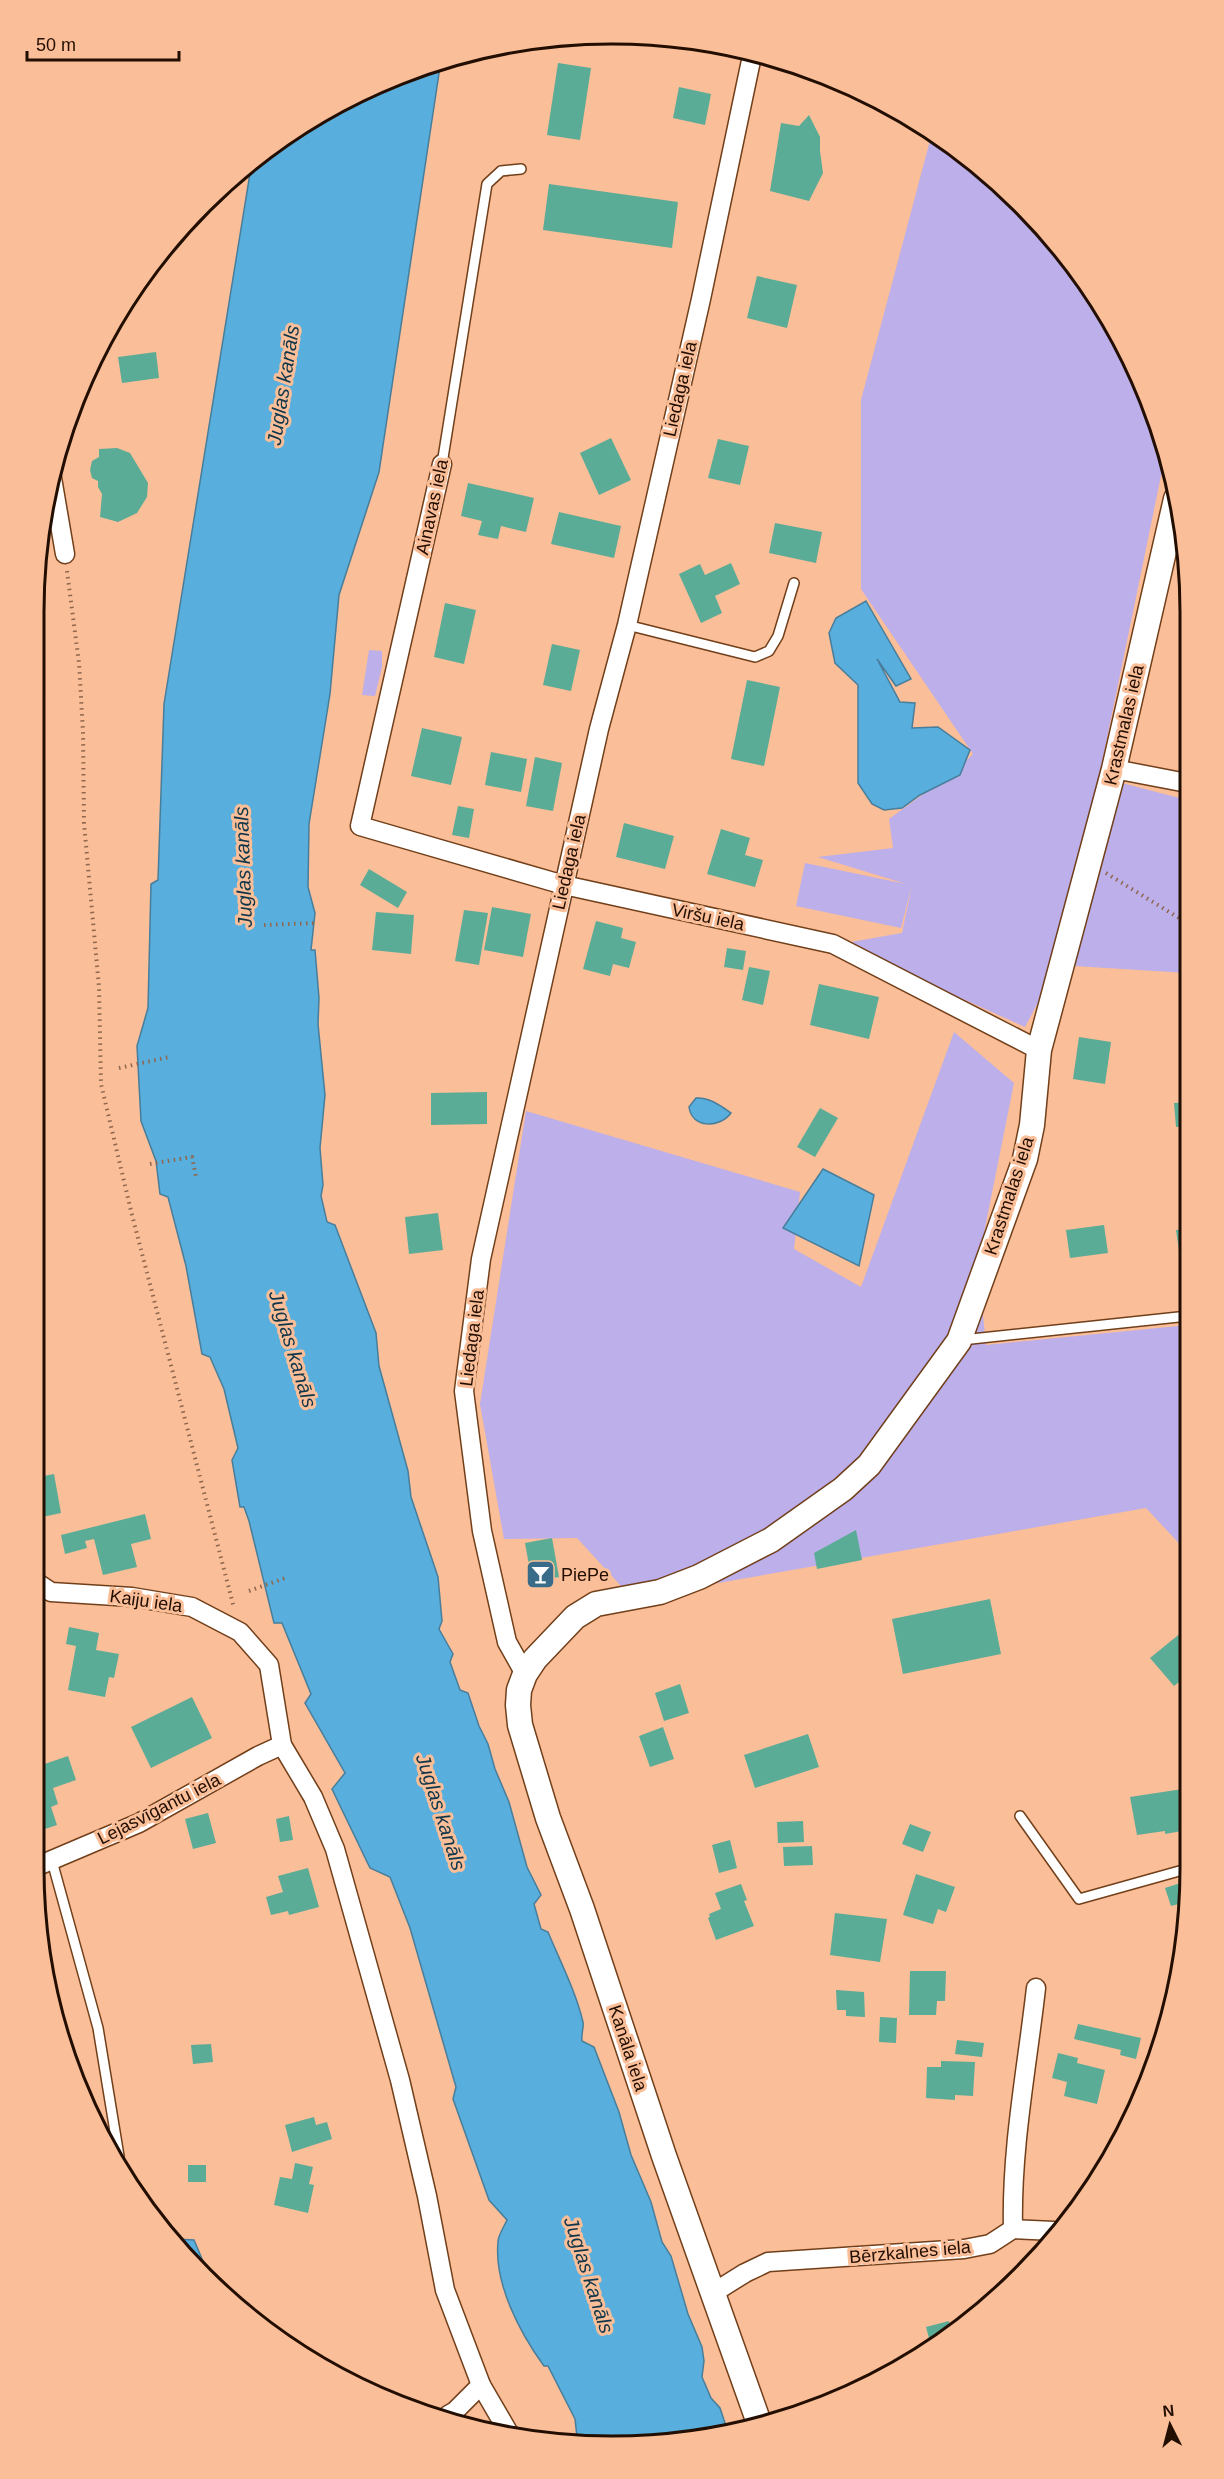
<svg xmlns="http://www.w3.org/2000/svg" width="1224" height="2479" viewBox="0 0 1224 2479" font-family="Helvetica,sans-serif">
<rect width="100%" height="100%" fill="#fabe98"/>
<g fill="#bcafea">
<polygon points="932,133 965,153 1072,260 1147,391 1166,463 1163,466 1099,777 1187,800 1187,973 1058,965 1025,1027 903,972 851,942 902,933 912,885 901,928 796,906 805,863 906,884 818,857 893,848 889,819 958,769 973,754 861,589 861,400"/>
<polygon points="369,650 382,651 382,667 375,696 362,695"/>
<polygon points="954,1032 1014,1083 978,1263 986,1345 1188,1325 1189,1554 1146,1508 632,1598 577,1538 504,1539 480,1404 526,1111 800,1192 794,1249 861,1287"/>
</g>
<g fill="#58aedc" stroke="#487e9b" stroke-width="1.5">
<path d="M441,60L379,472L339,595L330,694L309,824L308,887L315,913L311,950H315L319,998L318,1024L325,1095L320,1148L323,1185L321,1196L327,1222L335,1225L376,1333L379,1366L408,1471L411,1497L438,1577L442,1621L439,1629L453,1654L450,1662L460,1690L468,1693L479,1726L488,1744L495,1769L509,1802L527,1867L541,1895L534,1904L541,1929L548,1932C560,1961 576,1992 583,2022C584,2028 581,2034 582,2041L594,2047L619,2112L631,2155L651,2202L662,2242L671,2256L688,2314L702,2347L704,2361L702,2377L711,2398L720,2408L727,2429L687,2441L577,2437L575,2419L548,2366H544C520,2333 494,2284 498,2242C498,2235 504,2227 507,2220L489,2200L453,2099L456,2087L410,1928L390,1877L370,1868L332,1789L345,1773L305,1703L311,1694L282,1623H274L249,1521L244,1507H240L232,1460L238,1448L224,1389L210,1357L202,1354L186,1266L168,1197L160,1194L156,1161L141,1121L137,1046L148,1008L151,884L158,880L164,704L252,161L322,111L426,64Z"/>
<polygon points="866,601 911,679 896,686 877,659 900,702 915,703 912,728 938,727 970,750 960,775 920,795 902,808 884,810 872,804 858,783 858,685 835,663 829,633 836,618"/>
<path d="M696,1098C709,1097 721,1106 731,1113C720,1128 692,1129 689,1107Z"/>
<polygon points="823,1169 874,1195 859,1266 783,1228"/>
<polygon points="176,2239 194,2240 205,2266 202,2273 172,2240"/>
</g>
<g fill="#5bac96">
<polygon points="558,63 591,68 580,140 547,135"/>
<polygon points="679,87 711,94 705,125 673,118"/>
<polygon points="809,115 820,137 820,151 823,173 809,201 770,191 781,123 799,126"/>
<polygon points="549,184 678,202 672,248 543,230"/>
<polygon points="757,276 797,285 787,328 747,318"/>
<polygon points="156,352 159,378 122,383 118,357"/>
<polygon points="611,438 631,480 599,495 580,453"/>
<polygon points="718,439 749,446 740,485 708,478"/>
<polygon points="117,448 130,453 148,483 147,497 137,513 118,522 100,517 102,494 98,487 98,481 92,478 90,470 92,461 99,457 99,449"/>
<polygon points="468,483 534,498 526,532 501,526 498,539 478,535 482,521 461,516"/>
<polygon points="559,512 621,526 614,558 551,544"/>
<polygon points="775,523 822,532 816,563 769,553"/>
<polygon points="731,563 740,584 715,596 722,613 701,623 679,574 700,564 705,575"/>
<polygon points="445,603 476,610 464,664 434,657"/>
<polygon points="552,644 580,650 571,691 543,685"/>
<polygon points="747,680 780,687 764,766 731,759"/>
<polygon points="422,728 462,737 451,785 411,776"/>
<polygon points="491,752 527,759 521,792 485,785"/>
<polygon points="535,757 562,763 553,811 526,806"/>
<polygon points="458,806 474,809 469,838 452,835"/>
<polygon points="624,823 674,836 665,869 616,857"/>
<polygon points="721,829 750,838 745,855 763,860 755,887 707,874"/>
<polygon points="369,869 407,892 398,908 360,885"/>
<polygon points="492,907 531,914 523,957 484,950"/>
<polygon points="464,910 488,913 479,965 455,961"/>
<polygon points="376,912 414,915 411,954 372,950"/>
<polygon points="596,921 623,928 621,938 636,942 629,968 613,964 610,976 583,969"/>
<polygon points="727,948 746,951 743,970 724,967"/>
<polygon points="749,967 770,971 763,1005 742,1000"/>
<polygon points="819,984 879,997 869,1039 810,1025"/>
<polygon points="1079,1037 1111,1042 1105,1084 1073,1079"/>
<polygon points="487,1092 487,1124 431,1125 431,1093"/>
<polygon points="1188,1102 1188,1126 1176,1127 1174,1103"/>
<polygon points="820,1108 838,1118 815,1157 797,1147"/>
<polygon points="1188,1143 1188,1171 1184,1172 1180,1144"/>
<polygon points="438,1213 443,1250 409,1254 405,1217"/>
<polygon points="1104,1225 1108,1253 1070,1258 1066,1230"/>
<polygon points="1188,1229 1188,1257 1180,1258 1176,1230"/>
<polygon points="54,1474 61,1513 33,1519 33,1478"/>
<polygon points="145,1514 151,1539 131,1544 137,1567 103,1575 94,1539 85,1541 87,1548 65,1554 61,1535"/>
<polygon points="856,1530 862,1560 817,1569 814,1553"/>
<polygon points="552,1538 559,1577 532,1582 525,1543"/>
<polygon points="990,1599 1001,1654 903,1674 892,1619"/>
<polygon points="69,1627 99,1633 96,1650 119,1654 114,1678 109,1677 105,1697 68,1690 76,1646 66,1644"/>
<polygon points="1182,1632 1189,1641 1189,1674 1174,1686 1150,1658"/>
<polygon points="680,1684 689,1713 664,1721 655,1693"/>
<polygon points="192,1697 212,1738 151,1768 131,1727"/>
<polygon points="663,1727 674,1759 650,1767 639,1736"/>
<polygon points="808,1734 819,1767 755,1788 744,1755"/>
<polygon points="68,1756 76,1780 53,1788 58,1804 51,1807 57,1825 39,1831 38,1828 33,1830 33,1768"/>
<polygon points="1189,1788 1190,1836 1183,1837 1182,1831 1165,1834 1165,1831 1137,1835 1130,1797"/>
<polygon points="208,1813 216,1843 193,1849 185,1819"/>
<polygon points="289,1816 293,1840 280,1842 276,1819"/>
<polygon points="803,1821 804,1842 778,1843 777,1822"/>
<polygon points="910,1824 931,1832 923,1852 902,1844"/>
<polygon points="730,1840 737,1868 719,1873 712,1845"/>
<polygon points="812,1846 813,1865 784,1866 783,1847"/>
<polygon points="308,1868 319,1907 289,1915 288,1911 271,1915 266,1897 283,1892 278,1876"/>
<polygon points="916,1874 955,1887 946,1912 938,1909 933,1924 903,1915"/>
<polygon points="1190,1880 1190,1901 1171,1906 1165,1888"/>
<polygon points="741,1884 747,1900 744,1901 754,1926 716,1940 708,1918 710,1917 709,1914 721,1909 715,1893"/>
<polygon points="835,1913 887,1919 880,1962 830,1955"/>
<polygon points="910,1971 946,1971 945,2001 937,2001 936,2015 909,2015"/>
<polygon points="836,1990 864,1992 865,2017 846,2016 846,2010 837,2010"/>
<polygon points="880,2017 897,2018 896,2043 879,2042"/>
<polygon points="1078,2024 1141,2038 1136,2059 1120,2055 1121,2050 1074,2039"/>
<polygon points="957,2040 984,2043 982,2057 955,2054"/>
<polygon points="211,2044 213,2062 193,2064 191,2045"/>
<polygon points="1058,2053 1078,2058 1077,2063 1105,2070 1097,2104 1064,2096 1067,2082 1052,2078"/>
<polygon points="941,2061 975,2062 973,2096 955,2095 955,2100 926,2098 927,2067 941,2067"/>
<polygon points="1148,2061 1154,2063 1144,2089 1142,2089"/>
<polygon points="314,2117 316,2125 327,2122 332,2139 292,2152 285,2125"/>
<polygon points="295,2163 313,2167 309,2184 314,2185 308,2213 274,2205 280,2177 292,2179"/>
<rect x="188" y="2165" width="18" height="17"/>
<polygon points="949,2321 950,2328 930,2342 926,2327"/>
</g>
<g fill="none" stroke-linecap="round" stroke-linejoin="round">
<defs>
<g id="service">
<polyline points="442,464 487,184 501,171 521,169"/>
<polyline points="627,625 755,657 769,651 778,636 794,583"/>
<polyline points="962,1340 1188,1316"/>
<polyline points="1020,1816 1079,1899 1190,1868"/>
<polyline points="52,1861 98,2028 119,2156"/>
</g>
<g id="minor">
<polyline points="442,464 360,826 564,885 833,944 1039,1050"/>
<polyline points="51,472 65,554"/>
<polyline points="1114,769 1187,783"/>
<polyline points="33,1580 51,1592 132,1597 192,1607 240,1632 269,1665 282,1745 313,1797 335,1849 400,2080 427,2196 445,2290 481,2385 510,2435"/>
<polyline points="525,1674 507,1642 482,1531 464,1391 481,1259 599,729 627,625 701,299 753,51"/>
<polyline points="33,1868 139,1823 258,1756 282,1745"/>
<polyline points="1013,2229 1054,2231"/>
<path d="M713,2293L745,2273L768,2262L964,2249L990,2244L1013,2229C1011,2148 1027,2068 1036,1988"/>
<polyline points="448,2415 455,2411 481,2385"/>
</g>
<polyline id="tertiary" points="758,2420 664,2156 582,1909 548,1818 520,1725 518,1705 519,1690 525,1674 535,1659 575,1617 596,1604 660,1592 699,1577 771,1540 843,1489 869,1465 959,1341 1025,1159 1032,1125 1039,1050 1114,769 1176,499"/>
</defs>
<use href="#service" stroke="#713f1a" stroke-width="12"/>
<use href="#minor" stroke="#713f1a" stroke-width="21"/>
<use href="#tertiary" stroke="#713f1a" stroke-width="27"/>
<g stroke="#8f674e" stroke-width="4" stroke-dasharray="1.5 4.5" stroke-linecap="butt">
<polyline points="67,571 79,663 83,732 84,823 99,987 101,1084 132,1215 234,1608"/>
<polyline points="1106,873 1187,923"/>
<polyline points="264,925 317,923"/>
<polyline points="119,1068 169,1057"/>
<polyline points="150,1164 192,1157 196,1177"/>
<polyline points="249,1591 285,1578"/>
</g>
<use href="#service" stroke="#fff" stroke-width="9"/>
<use href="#minor" stroke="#fff" stroke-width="18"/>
<use href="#tertiary" stroke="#fff" stroke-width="24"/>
</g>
<defs>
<symbol id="bar-square" viewBox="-11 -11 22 22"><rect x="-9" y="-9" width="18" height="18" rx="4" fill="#386c89" stroke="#fabe98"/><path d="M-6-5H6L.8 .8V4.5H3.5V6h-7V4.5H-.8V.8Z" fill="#fff"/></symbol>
</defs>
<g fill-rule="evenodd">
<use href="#bar-square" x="524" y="1558" width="33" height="33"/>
</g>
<g text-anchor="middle" stroke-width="6" stroke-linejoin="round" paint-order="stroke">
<g font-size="18" fill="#230e02" stroke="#fabe98">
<text transform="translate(680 389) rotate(-77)" y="6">Liedaga iela</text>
<text transform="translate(432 507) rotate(-78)" y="6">Ainavas iela</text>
<text transform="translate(1124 725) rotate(-77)" y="6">Krastmalas iela</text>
<text transform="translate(569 862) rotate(-77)" y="6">Liedaga iela</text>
<text transform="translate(708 917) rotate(12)" y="6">Viršu iela</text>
<text transform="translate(1009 1196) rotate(-72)" y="6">Krastmalas iela</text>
<text transform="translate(472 1338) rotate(-83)" y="6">Liedaga iela</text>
<text transform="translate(146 1601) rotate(8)" y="6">Kaiju iela</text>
<text transform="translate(159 1809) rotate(-27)" y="6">Lejasvīgantu iela</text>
<text transform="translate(628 2048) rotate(72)" y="6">Kanāla iela</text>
<text transform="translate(910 2252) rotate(-5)" y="6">Bērzkalnes iela</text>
</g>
<g font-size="18" fill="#230e02" stroke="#fabe98" text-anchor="start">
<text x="561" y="1581">PiePe</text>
</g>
<g font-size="20" font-style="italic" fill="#10364a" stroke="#fabe98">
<text transform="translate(283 385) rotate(-81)" y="7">Juglas kanāls</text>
<text transform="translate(243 867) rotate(-92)" y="7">Juglas kanāls</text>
<text transform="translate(293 1349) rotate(73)" y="7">Juglas kanāls</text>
<text transform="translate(441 1812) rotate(72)" y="7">Juglas kanāls</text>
<text transform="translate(589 2275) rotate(72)" y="7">Juglas kanāls</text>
</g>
</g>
<path d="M0 0H1224V2479H0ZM612 44H612A568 568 0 0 1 1180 612V1868A568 568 0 0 1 612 2436H612A568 568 0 0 1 44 1868V612A568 568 0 0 1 612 44Z" fill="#fabe98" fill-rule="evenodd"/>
<path fill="none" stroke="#230e02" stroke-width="3" d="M612 44H612A568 568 0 0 1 1180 612V1868A568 568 0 0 1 612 2436H612A568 568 0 0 1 44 1868V612A568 568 0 0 1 612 44Z"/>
<g transform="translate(1170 2425) rotate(354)" stroke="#fabe98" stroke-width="4.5" paint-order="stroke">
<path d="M0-4.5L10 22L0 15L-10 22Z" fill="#230e02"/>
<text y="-9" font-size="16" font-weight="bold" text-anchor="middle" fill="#230e02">N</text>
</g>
<path d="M27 51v9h152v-9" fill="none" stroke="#230e02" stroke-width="3"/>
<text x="36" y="51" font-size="18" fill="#230e02" stroke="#fabe98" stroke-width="4.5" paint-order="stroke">50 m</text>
</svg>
